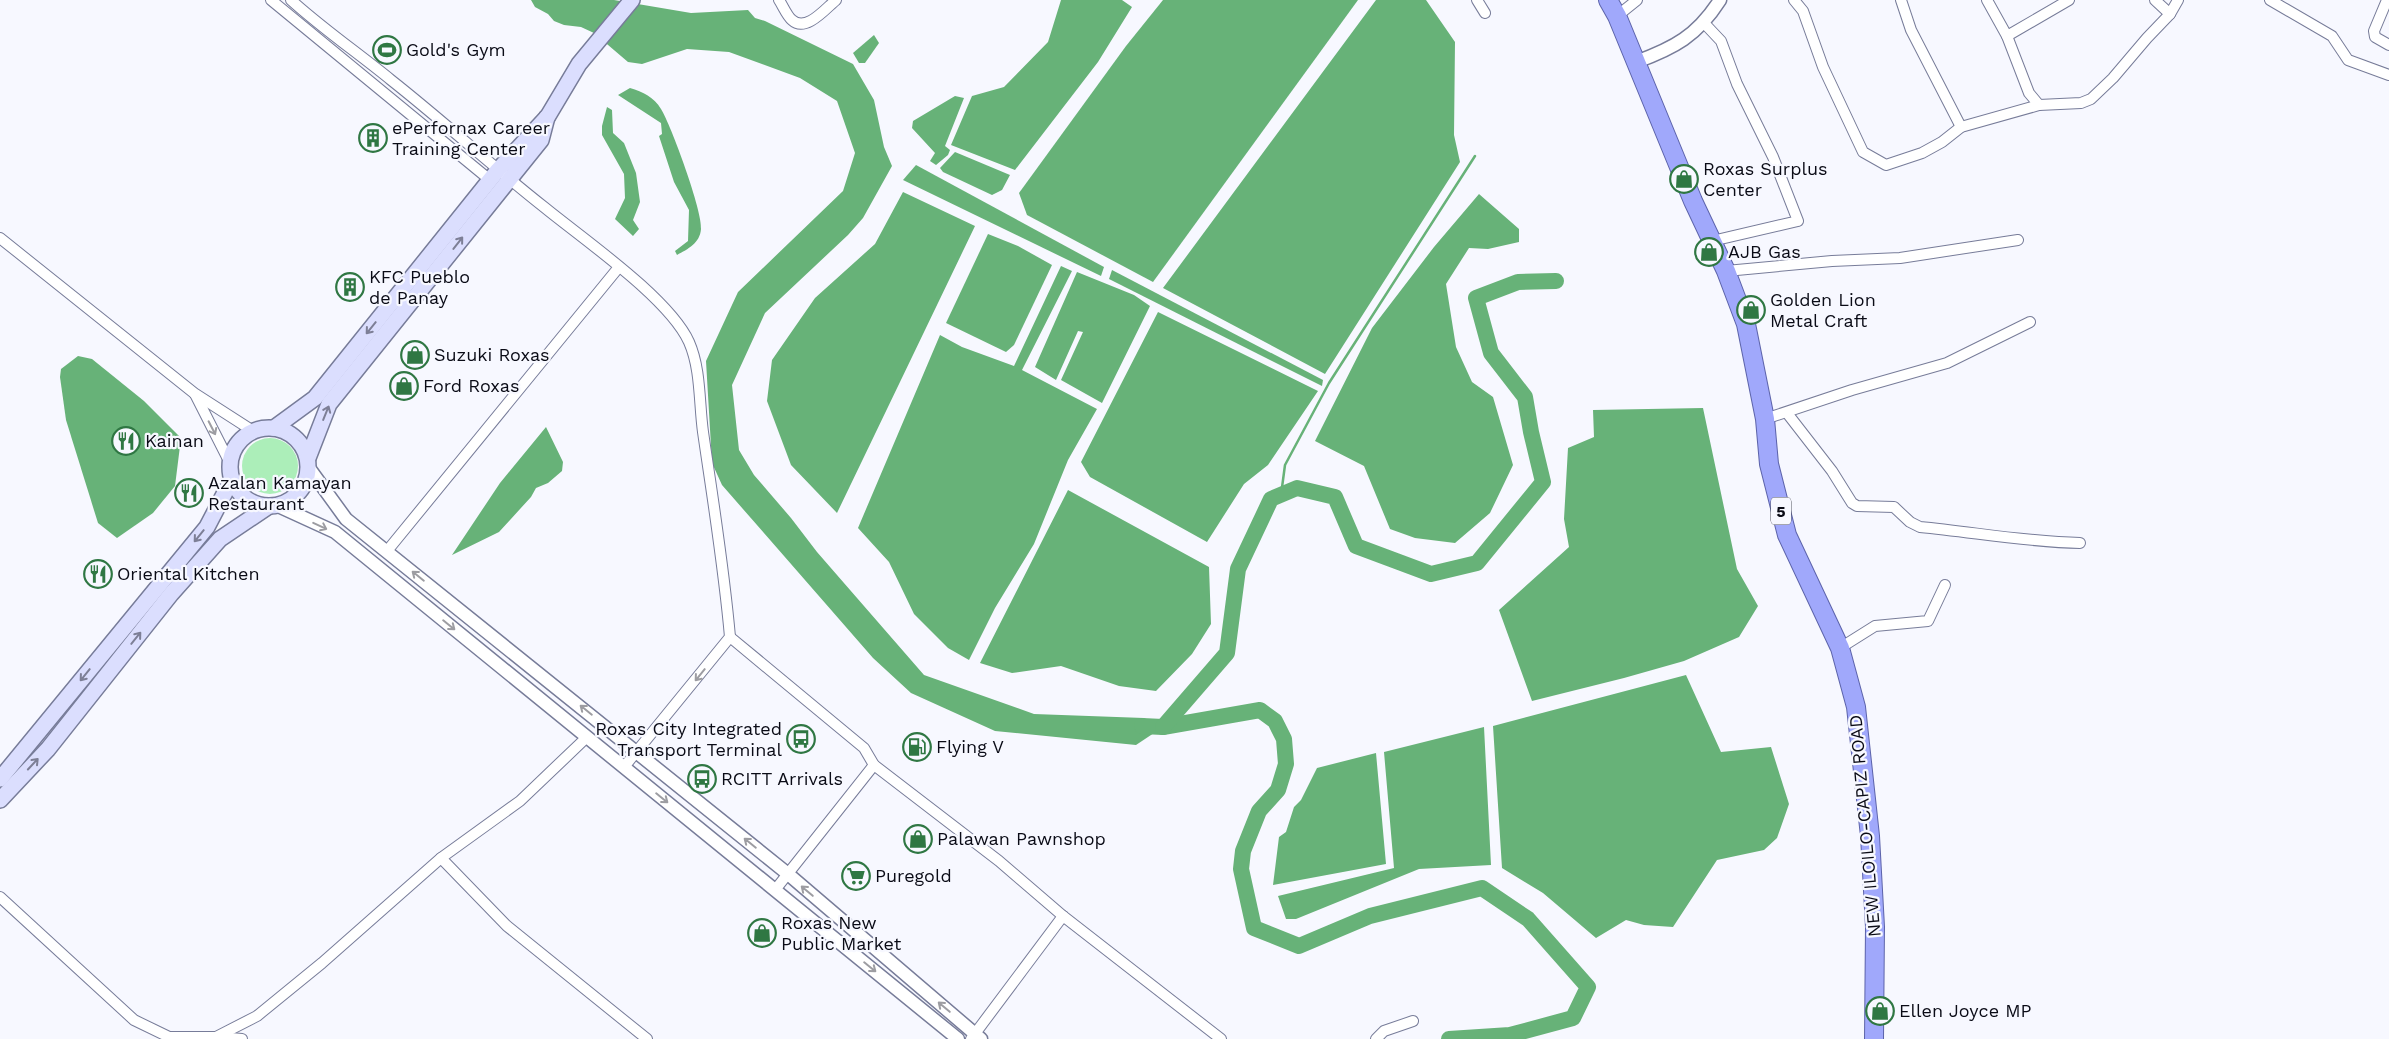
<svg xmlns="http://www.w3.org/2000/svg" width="2389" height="1039" viewBox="0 0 2389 1039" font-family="'Work Sans',sans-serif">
<rect width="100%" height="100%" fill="#f7f8ff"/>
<circle fill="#aceeb9" cx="270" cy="466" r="28"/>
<g fill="#67b278">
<polygon points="531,0 614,0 691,13 748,10 755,18 765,21 853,64 874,100 884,147 892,166 863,218 848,235 765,313 732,385 739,450 754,475 791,518 817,552 924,675 1034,714 1144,718 1163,727 1136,745 995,731 911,693 873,658 722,485 712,463 706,361 738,292 843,191 855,153 837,101 800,78 729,52 687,49 642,64 628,62 594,33 581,27 564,25 554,21 548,14 535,7"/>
<polygon points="1061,0 1122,0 1132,7 1098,62 1015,170 951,145 972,96 1004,87 1048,42"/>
<polygon points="1163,0 1358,0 1153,282 1027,215 1019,193 1126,46"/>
<polygon points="1376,0 1426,0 1455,42 1454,135 1460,162 1325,374 1163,288"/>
<polygon points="874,35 879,43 865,63 859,63 853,53"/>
<path d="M630,88C643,92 654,97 661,109C671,125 703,212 701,229C700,243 688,249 677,255L675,251L688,241L689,210L674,182L659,136L662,134L661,123L618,95Z"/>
<polygon points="955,96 964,98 945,146 950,150 948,155 936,165 930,161 935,153 912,128 913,121"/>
<polygon points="607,107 612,110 613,133 624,143 636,173 640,202 633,220 639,229 633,236 615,219 625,198 624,174 602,135 602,126"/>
<polygon points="955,152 1010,175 1002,190 992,195 943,172 940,168"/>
<polygon points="916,165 1104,267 1101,276 903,180"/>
<polygon points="903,192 975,226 837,513 791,465 767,401 772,360 815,298 875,244"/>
<polygon points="1479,194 1519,229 1519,242 1488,249 1469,248 1446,284 1456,347 1472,382 1493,397 1513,465 1490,513 1455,543 1415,538 1390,529 1364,466 1315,441 1372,328 1434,247"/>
<polygon points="988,234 1018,246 1052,265 1014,345 1006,352 946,323"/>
<polygon points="1061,266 1072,271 1022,370 1097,409 1068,460 1034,544 995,608 969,660 948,648 914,614 889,562 858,528 940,335 962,347 1014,366"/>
<polygon points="1112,270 1323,380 1322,386 1109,279"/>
<polygon points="1077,272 1134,295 1150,306 1102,403 1061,380 1083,332 1078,331 1056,380 1035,367"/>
<polygon points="1158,312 1318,391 1268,465 1244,484 1207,542 1090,477 1081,462"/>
<polygon points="78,356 92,359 144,401 181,438 175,486 153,513 117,538 98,523 66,420 60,377 61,369"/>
<polygon points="1703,408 1737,569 1758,606 1739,637 1684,661 1624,678 1532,701 1499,610 1569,547 1564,519 1568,448 1594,437 1593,410"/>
<polygon points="546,427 563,462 562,471 548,483 536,488 531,497 499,532 452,555 500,483"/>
<polygon points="1068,490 1209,567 1211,624 1192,654 1156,691 1119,686 1061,666 1012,673 980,663"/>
<polygon points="1686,675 1721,752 1771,747 1789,804 1777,838 1764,850 1717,860 1673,927 1644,925 1626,920 1596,938 1543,893 1502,868 1493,726"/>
<polygon points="1484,727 1491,865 1419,869 1296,919 1286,919 1278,896 1394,868 1384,752"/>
<polygon points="1376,753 1386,864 1273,885 1279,837 1286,832 1294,807 1301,800 1317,768"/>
</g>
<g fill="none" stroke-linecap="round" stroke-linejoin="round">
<polyline stroke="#67b278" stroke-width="2.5" points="1281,495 1285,465 1329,383 1475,156"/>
<g stroke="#67b278" stroke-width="16">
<polyline points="1142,726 1163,727 1260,710 1275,721 1284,739 1286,764 1278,790 1259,811 1243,851 1241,869 1254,928 1299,946 1370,916 1482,888 1528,919 1588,987 1573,1018 1510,1035 1449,1039"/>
<polyline points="1163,727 1227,653 1238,569 1271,499 1297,488 1335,497 1356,546 1431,574 1477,563 1543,482 1531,432 1525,397 1491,353 1476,298 1518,282 1556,281"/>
</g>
<defs>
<g id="minor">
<polyline points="271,0 490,180"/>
<path d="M291,0C323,29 358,53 391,80C443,121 492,166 544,207C583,239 669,298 689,342C701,369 699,403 703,432C713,501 724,568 730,637L624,767"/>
<path d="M779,0C783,6 787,16 792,20C806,33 826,8 836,0"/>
<polyline points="1477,0 1485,13"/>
<polyline points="1794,0 1803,11 1823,67 1863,152 1886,165 1922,153 1942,142 1961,127 2039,105 2081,103 2091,99 2113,78 2147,38 2170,14 2178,0"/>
<polyline points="1901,0 1911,30 1961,127"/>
<polyline points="1987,0 2007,36 2029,93 2039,105"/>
<polyline points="2155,0 2170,14"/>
<polyline points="2270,0 2332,36 2348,60 2389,75"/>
<polyline points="2387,0 2374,31 2375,37 2389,45"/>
<polyline points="1617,16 1637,0"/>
<polyline points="1704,23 1721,41 1737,84 1773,157 1798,221 1712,241"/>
<polyline points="2007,36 2069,0"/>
<polyline points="0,238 194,393 253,431"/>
<polyline points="1726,271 1832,261 1900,258 2018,240"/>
<polyline points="195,394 230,463"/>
<path d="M1787,413L1832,471L1852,503L1857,506L1894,507L1910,522L1920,527C1973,532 2027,542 2080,543"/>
<polyline points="1765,419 1852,390 1947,363 2030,322"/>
<polyline points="387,551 619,267"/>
<polyline points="730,637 864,748 874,765 999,861 1063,916 1221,1039"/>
<polyline points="1840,648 1875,626 1928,621 1945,585"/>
<polyline points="441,858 507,926 647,1039"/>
<polyline points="775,890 874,765"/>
<polyline points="0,897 134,1020 169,1037 216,1037 257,1016 322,963 441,858 520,801 587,737"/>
<polyline points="218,1037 242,1039"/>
<polyline points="971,1039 1063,916"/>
<polyline points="1376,1039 1384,1031 1413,1021"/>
</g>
<g id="tertiary">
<path d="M1636,62C1674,48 1697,36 1720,0"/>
<polyline points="309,468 346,519 788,874 981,1039"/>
<polyline points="276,505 335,532 958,1039"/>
</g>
<g id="secondary">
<circle cx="269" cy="467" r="39"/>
<polyline points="274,428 315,398 498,170 548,116 579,64 632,0"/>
<polyline points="308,458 329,404 541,140 547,117"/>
<polyline points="0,779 207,527 232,479"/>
<polyline points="0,800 48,749 171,594 220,539 269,506"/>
</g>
<polyline id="trunk" points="1608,0 1617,16 1693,201 1726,271 1746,324 1765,419 1769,464 1787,535 1840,648 1856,707 1870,836 1875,927 1874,1039"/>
</defs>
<use href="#minor" stroke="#777c99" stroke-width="12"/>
<use href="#tertiary" stroke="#777c99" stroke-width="15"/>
<use href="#secondary" stroke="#777c99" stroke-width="18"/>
<use href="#trunk" stroke="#5c63aa" stroke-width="20"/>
<use href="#minor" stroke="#fff" stroke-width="10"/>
<use href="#tertiary" stroke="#fff" stroke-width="12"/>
<use href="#secondary" stroke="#dbdefe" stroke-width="15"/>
<use href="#trunk" stroke="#a0a8fb" stroke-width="18"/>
</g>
<defs><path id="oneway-shaft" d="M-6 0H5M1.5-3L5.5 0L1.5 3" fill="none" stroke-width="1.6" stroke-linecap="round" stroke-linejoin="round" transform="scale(1.25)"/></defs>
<g stroke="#7d7f96">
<use href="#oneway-shaft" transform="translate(458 243) rotate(-52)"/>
<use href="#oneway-shaft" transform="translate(371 328) rotate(129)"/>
<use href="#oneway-shaft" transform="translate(326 413) rotate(-68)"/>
<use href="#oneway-shaft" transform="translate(199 536) rotate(129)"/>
<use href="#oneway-shaft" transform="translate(136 638) rotate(-51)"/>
<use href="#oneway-shaft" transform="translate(85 675) rotate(129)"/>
<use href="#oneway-shaft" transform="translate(33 764) rotate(-47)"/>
</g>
<g stroke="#9d9da2">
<use href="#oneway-shaft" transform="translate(212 428) rotate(63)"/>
<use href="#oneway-shaft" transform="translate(320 526) rotate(25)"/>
<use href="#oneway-shaft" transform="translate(418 576) rotate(-141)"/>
<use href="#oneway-shaft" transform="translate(449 625) rotate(39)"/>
<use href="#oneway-shaft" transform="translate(700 675) rotate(129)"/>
<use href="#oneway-shaft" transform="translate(586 710) rotate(-141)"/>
<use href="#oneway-shaft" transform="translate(662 798) rotate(39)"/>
<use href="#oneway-shaft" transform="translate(750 843) rotate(-141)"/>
<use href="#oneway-shaft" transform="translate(807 891) rotate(-140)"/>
<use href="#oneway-shaft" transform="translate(870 967) rotate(39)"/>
<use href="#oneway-shaft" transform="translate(944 1007) rotate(-140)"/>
</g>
<defs>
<symbol id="stadium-ring" viewBox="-11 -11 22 22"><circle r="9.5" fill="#f7f8ff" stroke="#2f7743" stroke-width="1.5"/><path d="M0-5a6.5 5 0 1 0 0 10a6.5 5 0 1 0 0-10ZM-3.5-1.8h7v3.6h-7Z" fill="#2f7743"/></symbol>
<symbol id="building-ring" viewBox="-11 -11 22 22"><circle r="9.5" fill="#f7f8ff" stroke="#2f7743" stroke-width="1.5"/><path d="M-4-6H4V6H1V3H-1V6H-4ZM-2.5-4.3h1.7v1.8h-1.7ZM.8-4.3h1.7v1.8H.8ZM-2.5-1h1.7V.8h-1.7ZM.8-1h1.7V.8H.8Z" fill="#2f7743"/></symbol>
<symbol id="shop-ring" viewBox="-11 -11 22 22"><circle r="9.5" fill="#f7f8ff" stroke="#2f7743" stroke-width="1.5"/><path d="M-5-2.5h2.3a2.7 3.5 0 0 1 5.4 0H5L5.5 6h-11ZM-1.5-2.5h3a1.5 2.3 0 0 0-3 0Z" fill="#2f7743"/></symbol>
<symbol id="restaurant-ring" viewBox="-11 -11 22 22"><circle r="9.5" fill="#f7f8ff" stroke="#2f7743" stroke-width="1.5"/><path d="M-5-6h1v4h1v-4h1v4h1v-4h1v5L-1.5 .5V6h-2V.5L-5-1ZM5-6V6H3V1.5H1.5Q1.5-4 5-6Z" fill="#2f7743"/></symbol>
<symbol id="bus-ring" viewBox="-11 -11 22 22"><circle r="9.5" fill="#f7f8ff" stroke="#2f7743" stroke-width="1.5"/><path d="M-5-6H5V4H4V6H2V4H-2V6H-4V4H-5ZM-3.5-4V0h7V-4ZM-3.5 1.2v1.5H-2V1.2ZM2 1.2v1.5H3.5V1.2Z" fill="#2f7743"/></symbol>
<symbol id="fuel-ring" viewBox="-11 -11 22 22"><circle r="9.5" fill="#f7f8ff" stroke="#2f7743" stroke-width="1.5"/><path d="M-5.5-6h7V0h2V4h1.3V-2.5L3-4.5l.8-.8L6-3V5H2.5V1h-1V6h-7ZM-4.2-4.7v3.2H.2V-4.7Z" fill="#2f7743"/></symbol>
<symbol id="supermarket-ring" viewBox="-11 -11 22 22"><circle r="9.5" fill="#f7f8ff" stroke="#2f7743" stroke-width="1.5"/><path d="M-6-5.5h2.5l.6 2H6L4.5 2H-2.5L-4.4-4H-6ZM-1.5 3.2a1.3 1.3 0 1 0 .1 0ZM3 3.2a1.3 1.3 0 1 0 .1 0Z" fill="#2f7743"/></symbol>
</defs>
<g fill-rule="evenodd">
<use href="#stadium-ring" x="371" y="34" width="32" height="32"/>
<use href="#building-ring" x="357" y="122" width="32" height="32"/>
<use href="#shop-ring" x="1668" y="163" width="32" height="32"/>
<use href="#shop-ring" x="1693" y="236" width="32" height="32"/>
<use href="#building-ring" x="334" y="271" width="32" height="32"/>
<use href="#shop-ring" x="1735" y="294" width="32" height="32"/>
<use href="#shop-ring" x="399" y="339" width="32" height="32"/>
<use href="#shop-ring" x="388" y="370" width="32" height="32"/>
<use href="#restaurant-ring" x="110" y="425" width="32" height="32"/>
<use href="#restaurant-ring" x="173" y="477" width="32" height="32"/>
<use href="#restaurant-ring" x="82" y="558" width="32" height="32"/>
<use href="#bus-ring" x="785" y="723" width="32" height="32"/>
<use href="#fuel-ring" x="901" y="731" width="32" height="32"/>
<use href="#bus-ring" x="686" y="763" width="32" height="32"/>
<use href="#shop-ring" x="902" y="823" width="32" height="32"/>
<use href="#supermarket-ring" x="840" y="860" width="32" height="32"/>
<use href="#shop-ring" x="746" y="917" width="32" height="32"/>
<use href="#shop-ring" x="1864" y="995" width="32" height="32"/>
</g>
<g text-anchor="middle" stroke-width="4.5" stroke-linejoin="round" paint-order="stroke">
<rect fill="#f7f8ff" stroke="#51525c" stroke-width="1" x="1771" y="497.5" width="20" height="27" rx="4"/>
<g font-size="16" font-weight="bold" fill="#0a0b16">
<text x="1781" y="517">5</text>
</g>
<g font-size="18" fill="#0a0b16" stroke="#f7f8ff" text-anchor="start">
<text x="406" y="56">Gold's Gym</text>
<text x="392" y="134">ePerfornax Career<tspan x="392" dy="21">Training Center</tspan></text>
<text x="1703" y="175">Roxas Surplus<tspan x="1703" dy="21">Center</tspan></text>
<text x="1728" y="258">AJB Gas</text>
<text x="369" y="283">KFC Pueblo<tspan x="369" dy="21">de Panay</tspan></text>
<text x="1770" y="306">Golden Lion<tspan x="1770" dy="21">Metal Craft</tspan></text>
<text x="434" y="361">Suzuki Roxas</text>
<text x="423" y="392">Ford Roxas</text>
<text x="145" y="447">Kainan</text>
<text x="208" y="489">Azalan Kamayan<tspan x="208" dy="21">Restaurant</tspan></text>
<text x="117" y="580">Oriental Kitchen</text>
<text x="782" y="735" text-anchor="end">Roxas City Integrated<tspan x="782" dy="21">Transport Terminal</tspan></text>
<text x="936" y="753">Flying V</text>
<text x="721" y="785">RCITT Arrivals</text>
<text x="937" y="845">Palawan Pawnshop</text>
<text x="875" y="882">Puregold</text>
<text x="781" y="929">Roxas New<tspan x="781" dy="21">Public Market</tspan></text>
<text x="1899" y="1017">Ellen Joyce MP</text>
</g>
<g font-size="18" fill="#0a0b16" stroke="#f7f8ff">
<text transform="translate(1865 826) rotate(-95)" y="6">NEW ILOILO-CAPIZ ROAD</text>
</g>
</g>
</svg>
